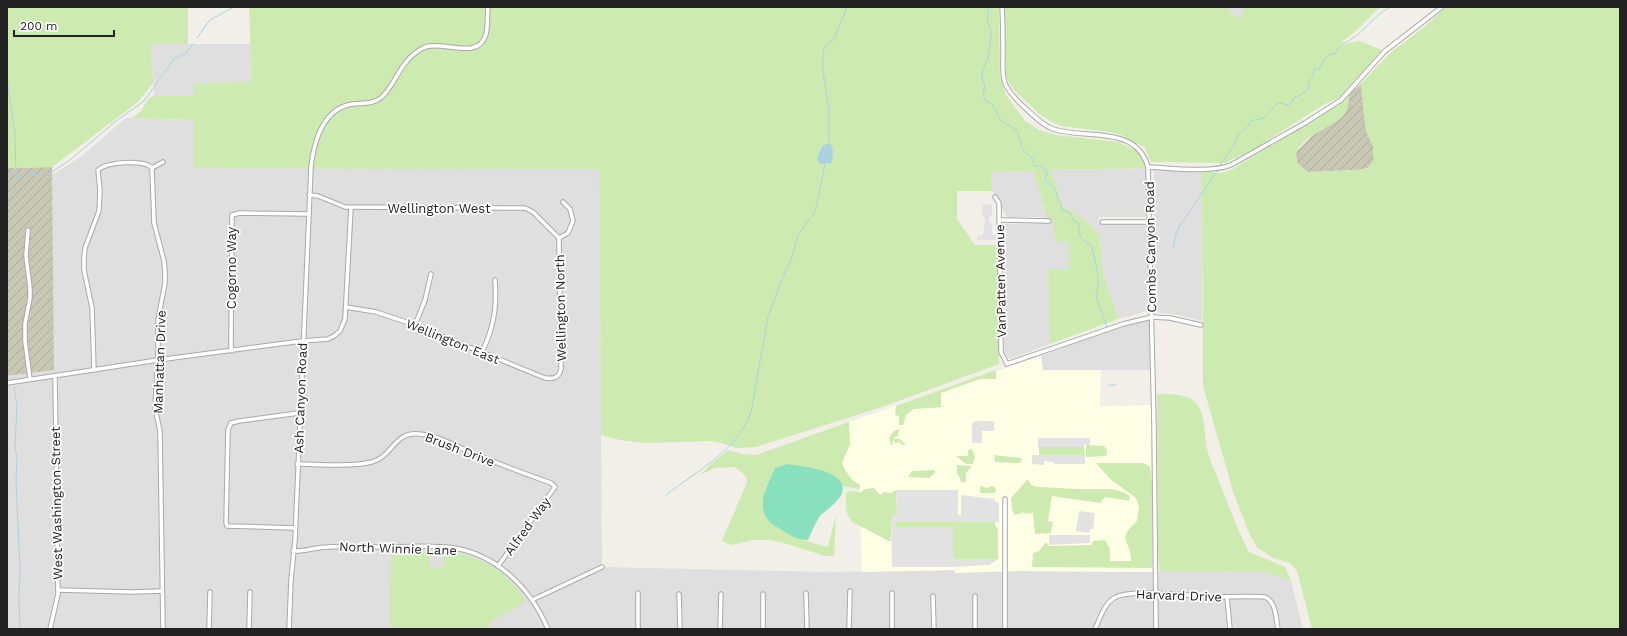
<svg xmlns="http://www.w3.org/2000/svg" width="1627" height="636" viewBox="0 0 1627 636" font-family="'Work Sans',sans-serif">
<defs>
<pattern id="construction-furrows" width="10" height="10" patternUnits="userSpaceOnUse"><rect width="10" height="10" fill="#c7c7b4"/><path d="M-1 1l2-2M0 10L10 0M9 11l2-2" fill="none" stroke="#abab9a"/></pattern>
</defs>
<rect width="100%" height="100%" fill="#f2efe9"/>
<g fill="#e0dfdf">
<polygon points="1227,7 1244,7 1241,18 1233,16"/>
<polygon points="151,44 251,44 252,82 194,83 194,96 154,96"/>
<polygon points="126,118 194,120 194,168 599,168 602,567 826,572 955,570 955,573 1017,571 1134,572 1263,571 1291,581 1303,629 7,629 7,376 54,370 52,175 82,156"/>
<polygon points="1146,168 1147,215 1143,217 1098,217 1098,224 1144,223 1147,226 1149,307 1147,311 1118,319 1102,270 1100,234 1084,219 1063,206 1051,170"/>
<polygon points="1154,170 1202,171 1202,321 1178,315 1155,312"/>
<polygon points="1033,171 1047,217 1053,218 1055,241 1066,242 1069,247 1069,270 1048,270 1050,344 1010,359 1007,356 1004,349 1005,224 1046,223 1042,217 1007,217 992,191 991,172"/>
<polygon points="1148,320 1150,323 1150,370 1043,370 1041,356 1102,333 1126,325"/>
</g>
<polygon fill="#ffffe5" points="1041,356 1043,370 1101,370 1100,406 1151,405 1152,572 1017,571 955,573 954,570 862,572 860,485 852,480 845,470 842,463 850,444 849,422"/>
<g fill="url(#construction-furrows)">
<polygon points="1361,84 1366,131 1373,146 1374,160 1368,168 1357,170 1308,172 1297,163 1296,155 1297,151 1313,135 1325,128 1348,104 1349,94"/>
<polygon points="52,167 54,370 7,376 7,168"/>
</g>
<g fill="#cdebb0">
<polygon points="7,7 188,7 188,44 151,44 153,83 138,102 52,167 7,168"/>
<polygon points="249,7 999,7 1000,76 1006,95 1025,121 1039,130 1057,135 1118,142 1137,151 1142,158 1146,168 1051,170 1063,206 1084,219 1100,234 1102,270 1118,319 1050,344 1048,270 1069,270 1069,247 1066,242 1055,242 1053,218 1047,217 1033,171 991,172 992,191 957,191 957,219 975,245 997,245 999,364 882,407 756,447 737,448 714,441 644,443 620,440 601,435 599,169 194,168 194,120 131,118 140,112 149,98 154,96 194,96 193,83 252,82"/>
<polygon points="1005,7 1227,7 1233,16 1241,17 1244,7 1382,7 1377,10 1357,30 1338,45 1359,41 1382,50 1340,97 1323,105 1256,148 1225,163 1151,162 1144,147 1121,135 1110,132 1061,126 1052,122 1038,113 1014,90 1009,83 1006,75"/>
<path d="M1446,7H1620V629H1312L1297,571L1290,563L1271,557L1257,547L1249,533L1233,491L1203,386L1202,171L1222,173L1233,169L1283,138L1349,94C1349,101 1348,110 1344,115C1334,128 1289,139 1297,162C1299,166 1305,169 1308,172L1357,170L1368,168L1374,160L1373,146L1366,131L1361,84L1391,52L1422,29Z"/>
<polygon points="996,370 996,379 980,379 941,393 941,406 945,407 914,409 906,415 903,425 899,425 899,416 895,415 896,406"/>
<path d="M1157,394C1170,394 1191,393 1199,407C1206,419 1204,436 1207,449C1210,461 1216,473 1220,484C1229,507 1238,530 1249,552L1285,567L1291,581L1263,571L1160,572L1158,554Z"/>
<polygon points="849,422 850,444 842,463 845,470 852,480 860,485 859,489 842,486 841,484 787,464 775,468 765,489 803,540 828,547 836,514 834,556 825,556 784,543 769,540 753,540 732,545 722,541 747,482 746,476 735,467 715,468 700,475 712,463 728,450 742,454 756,455"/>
<polygon points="899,429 898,436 895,437 894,439 900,439 906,445 902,445 899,442 895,443 893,440 892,442 894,444 891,445 889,438 894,431"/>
<polygon points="1086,445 1104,446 1107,450 1106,456 1086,457"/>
<polygon points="1084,446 1085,455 1039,455 1039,447"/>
<polygon points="970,449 972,449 975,456 973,464 966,464 956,456 968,456 968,451"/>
<polygon points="994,455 1021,458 1022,460 1020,463 995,462"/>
<path d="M1096,463H1144L1150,467L1152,484V568L1032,567L1033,553L1039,551L1046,542L1049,546L1091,545L1093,541L1105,540L1110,549V561H1131C1131,539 1115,541 1137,521L1139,507L1136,498L1110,479Z"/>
<polygon points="957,465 972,466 966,473 966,482 961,482 960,478 957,474"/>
<polygon points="935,470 935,473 929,478 908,477 912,471"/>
<path d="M1028,479L1031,485L1036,487C1051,487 1067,489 1082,489C1100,490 1115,486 1130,496L1129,501L1105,497L1100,503L1052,496L1048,521L1053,522L1051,533L1035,534L1033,513L1025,514L1024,512L1015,515L1012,510L1011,498Z"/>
<polygon points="980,486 987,488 992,486 996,489 995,493 980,493"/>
<polygon points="874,488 880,495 884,492 891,493 896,490 897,514 894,515 891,519 891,541 889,541 852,522 847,514 846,502 846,493 848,491 862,492 864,489"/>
<polygon points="995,521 995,525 998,530 998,559 953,559 953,527 895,527 896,522"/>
<path d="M391,550L429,551L430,567H444L443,550C480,556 507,569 526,601L489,623L492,629H390Z"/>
</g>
<path fill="#88e0be" d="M787,464C801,466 856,471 840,497C837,501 831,507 827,510C825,512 822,513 820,516C815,523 811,533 808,540C798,540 789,535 782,530C778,527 772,525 769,521C755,505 768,484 775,468Z"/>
<g fill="#e2e2e2">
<polygon points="985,204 992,205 992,216 989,216 989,223 992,223 992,234 989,235 996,235 996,240 977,240 977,236 982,235 984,233 985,217 982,217 982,205"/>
<polygon points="977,421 994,421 994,431 982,431 982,443 972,443 972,425 973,422"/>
<polygon points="1038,438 1090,438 1090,445 1084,445 1084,447 1038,447"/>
<polygon points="1032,455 1085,455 1085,464 1054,464 1054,462 1044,461 1044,465 1032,464"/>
<polygon points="896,490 958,490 958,515 961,515 961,495 995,499 995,502 999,502 999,522 896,522 895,527 953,527 953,559 998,559 989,565 952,567 892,567 891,518 894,515 897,514"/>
<polygon points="1079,511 1095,513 1093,529 1090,529 1089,533 1076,531"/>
<polygon points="1049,535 1090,535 1090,543 1049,545"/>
</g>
<polygon fill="#aad3df" points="826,144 831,144 833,152 832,163 822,164 818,162 817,159 822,146"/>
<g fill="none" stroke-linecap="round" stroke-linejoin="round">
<g stroke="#aad3df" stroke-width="1">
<path d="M989,7L987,21L991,30V38L988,59L983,68L982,78L985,86L983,94L985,100L992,104L1001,121L1012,127L1017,131L1023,150L1033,159L1034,166H1042L1047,173L1045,179C1052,187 1057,187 1058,200L1061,203V210L1069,212L1075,222L1079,223C1078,234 1081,241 1091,245L1095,260L1098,277V287L1096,296L1107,327"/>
<polyline points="197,38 210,20 234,7"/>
<polyline points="7,79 15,133 16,178"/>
<polyline points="829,143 829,110 823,71 823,51 826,46 834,39 847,7"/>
<path d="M1220,165L1236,142L1238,134L1248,127L1250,121L1264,118L1278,103L1289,105L1295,97L1301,95L1309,88V81L1312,78L1315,68L1318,70C1323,64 1325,53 1335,54L1341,44C1363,37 1370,17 1390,7"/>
<polyline points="7,199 11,192 14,179 20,176 50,173 70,160 116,121 144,101 174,59 186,53 193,44"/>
<polyline points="1173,248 1176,234 1179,227 1217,171"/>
<polyline points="7,376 8,377"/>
<polyline points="1109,385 1116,385"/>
<polyline points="14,387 17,405 15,449 17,456 16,482 20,569 19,595 20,629"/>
<path d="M666,495C688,478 718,460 736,439C742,431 747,422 751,412L768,317L786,269L791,260L798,235L814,213L817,203L825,164"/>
</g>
<defs>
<g id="minor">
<path d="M1002,7C1003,23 1003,40 1003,56C1003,65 1002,75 1005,83C1008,92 1017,100 1024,107C1032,114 1042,125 1053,129C1085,140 1136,124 1148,167L1154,425L1156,629"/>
<path d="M1148,167C1171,168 1211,173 1231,165L1305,123L1341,100L1385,51L1442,7"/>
<polyline points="152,168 154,223 164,261 165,272 165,283 158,320 158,353 155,408 160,431 163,629"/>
<polyline points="152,168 163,162"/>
<polyline points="309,195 318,196 345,207 525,208 533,212 559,238"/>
<polyline points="995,197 999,203 1001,352 1007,364 1123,324 1152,317 1170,318 1201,325"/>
<polyline points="1000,220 1049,221"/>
<polyline points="1102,222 1149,222"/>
<polyline points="28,230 26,256 30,288 30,298 25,324 25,341 30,379"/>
<polyline points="559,238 568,233 573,221 570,209 563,202"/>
<path d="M346,307L376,312L415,325L545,378C554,379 559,378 561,369L559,238"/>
<polyline points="415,325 425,300 431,274"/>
<polyline points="232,351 231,346 232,215 240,213 309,214"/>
<path d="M482,352C494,327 497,308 495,280"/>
<path d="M94,370L92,308L84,270V257L85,248L99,211L100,191L98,170C107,162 144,159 152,168"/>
<polyline points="7,383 158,360 302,341 328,339 334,336 340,331 345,319 351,208"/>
<path d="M297,464C317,464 361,468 377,460C393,453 395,432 419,434C436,435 453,445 468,451C496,463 523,473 551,483L555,487L498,566"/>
<polyline points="1005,499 1005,629"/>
<polyline points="295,528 227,526 226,523 228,430 231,423 239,421 299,413"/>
<path d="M293,551C304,552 316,547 327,547C349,546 372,547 394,547C411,546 429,546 446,547C494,551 530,587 548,629"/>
<polyline points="58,590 132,592 162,591"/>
<polyline points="638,593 638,629"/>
<polyline points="806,593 807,629"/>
<polyline points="892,593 892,629"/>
<polyline points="679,594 680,629"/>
<polyline points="933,596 934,629"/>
<polyline points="1227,597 1230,629"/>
<polyline points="532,600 602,567"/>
<polyline points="50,629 58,594 55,376"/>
<polyline points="209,629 210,592"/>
<polyline points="249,629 250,592"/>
<path d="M289,629L291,580L295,540L311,167C314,142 322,108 353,104C363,103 374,104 382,97C398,81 399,61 423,48C441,39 479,62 486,34C488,26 487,16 488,7"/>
<polyline points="720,629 721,594"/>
<polyline points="763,629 763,594"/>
<polyline points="849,629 850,591"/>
<polyline points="975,629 975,596"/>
<path d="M1095,629C1100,619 1104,604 1114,598C1131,588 1190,596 1212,597C1230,597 1247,596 1265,597C1276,601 1276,619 1278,629"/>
</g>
</defs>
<use href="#minor" stroke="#a9a9a9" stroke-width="5.5"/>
<use href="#minor" stroke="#fff" stroke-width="3.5"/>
</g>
<g text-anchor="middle" stroke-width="3.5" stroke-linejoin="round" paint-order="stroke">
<g font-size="13" fill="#222" stroke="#fff">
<text x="439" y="213">Wellington West</text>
<text transform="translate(1150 247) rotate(-91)" y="5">Combs Canyon Road</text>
<text transform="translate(231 268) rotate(-90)" y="5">Cogorno Way</text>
<text transform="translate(1000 281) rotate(-91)" y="5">VanPatten Avenue</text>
<text transform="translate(560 308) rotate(-91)" y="5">Wellington North</text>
<text transform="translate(453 341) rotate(22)" y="5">Wellington East</text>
<text transform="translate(159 362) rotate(-88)" y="5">Manhattan Drive</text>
<text transform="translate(300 398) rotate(-88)" y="5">Ash Canyon Road</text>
<text transform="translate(460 449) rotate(21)" y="5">Brush Drive</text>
<text transform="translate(56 503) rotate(-91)" y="5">West Washington Street</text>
<text transform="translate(527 526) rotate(-54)" y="5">Alfred Way</text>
<text transform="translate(398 548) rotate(2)" y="5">North Winnie Lane</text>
<text transform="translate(1179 595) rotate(2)" y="5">Harvard Drive</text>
</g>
</g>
<rect width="1627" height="636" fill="none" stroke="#222222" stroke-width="16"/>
<path d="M14 30v6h100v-6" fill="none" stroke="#222222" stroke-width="2"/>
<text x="20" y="30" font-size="12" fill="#222222" stroke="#ffffff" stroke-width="3" paint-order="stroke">200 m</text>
</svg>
